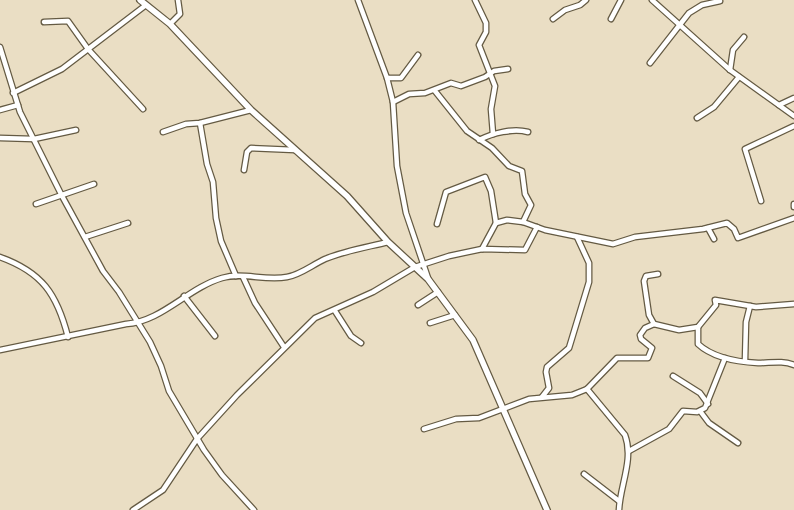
<svg xmlns="http://www.w3.org/2000/svg" width="794" height="510" viewBox="0 0 794 510" font-family="'PT Sans Narrow',sans-serif">
<rect width="100%" height="100%" fill="#eadec4"/>
<g fill="none" stroke-linecap="round" stroke-linejoin="round">
<defs>
<g id="minor">
<polyline points="358,0 387,78 393,102 397,166 406,213 428,278"/>
<polyline points="475,0 486,23 486,32 479,45 495,86 491,109 493,134"/>
<polyline points="652,0 730,70 794,116"/>
<polyline points="553,19 565,10 580,5 586,0"/>
<polyline points="611,19 621,0"/>
<polyline points="44,22 68,21 88,49 143,109"/>
<polyline points="170,24 180,14 178,0"/>
<polyline points="0,47 20,112 62,196 103,271 119,292 150,342 161,366 169,391 204,450 222,475 254,510"/>
<polyline points="650,63 689,13 702,5 720,1"/>
<polyline points="730,70 733,50 744,37"/>
<polyline points="387,78 401,78 418,55"/>
<polyline points="435,91 467,131 492,148 509,166 522,171 525,194 531,205 523,222"/>
<polyline points="13,93 62,69 146,5"/>
<polyline points="393,102 409,94 425,93 451,83 461,86 485,77 494,71 508,69"/>
<polyline points="779,105 794,98"/>
<polyline points="0,110 18,105"/>
<polyline points="697,118 714,107 739,77"/>
<polyline points="200,123 207,164 213,182 216,218 221,241 236,276"/>
<polyline points="163,132 186,124 200,123 251,110"/>
<polyline points="0,138 34,139 76,130"/>
<path d="M479,140C493,133 513,128 528,132"/>
<polyline points="244,170 247,152 251,148 295,150"/>
<polyline points="761,201 745,149 794,126"/>
<polyline points="36,204 94,184"/>
<polyline points="794,204 794,207"/>
<polyline points="496,223 507,220 523,222 545,230 613,244 635,237 703,229 727,223 734,229 738,238 794,218"/>
<polyline points="437,224 446,192 485,177 491,191 496,223 482,249"/>
<polyline points="708,228 714,239"/>
<polyline points="85,237 128,223"/>
<path d="M0,257C42,272 57,294 68,337"/>
<polyline points="243,277 255,303 284,347"/>
<polyline points="184,296 215,336"/>
<polyline points="418,305 438,292"/>
<polyline points="335,311 351,336 361,343"/>
<polyline points="430,323 455,315"/>
<polyline points="654,324 649,315 644,281 646,276 658,274"/>
<path d="M698,327V344C713,358 739,362 758,363C771,363 782,360 794,365"/>
<path d="M0,350L126,324C161,322 188,288 222,278C243,272 265,281 287,277C300,275 312,265 325,259C344,251 368,247 388,242"/>
<polyline points="745,361 746,322 750,306"/>
<polyline points="673,376 700,393 708,404"/>
<path d="M587,389L625,435C634,460 620,485 619,510"/>
<polyline points="542,397 549,388 546,372 547,367 569,348 589,282 589,263 577,237"/>
<polyline points="700,411 709,423 738,443"/>
<polyline points="424,429 456,419 479,418 529,399 572,395 587,389 617,358 648,358 652,348 641,339 640,335 645,328 654,324 679,330 698,327 716,305 715,300 756,307 794,304"/>
<polyline points="629,451 669,429 683,411 697,412 705,408 725,358"/>
<polyline points="584,474 619,501"/>
<polyline points="133,510 163,490 197,439 237,395 315,318 373,292 415,267 449,256 482,249 525,250 537,227"/>
</g>
<polyline id="major" points="140,0 170,24 251,110 347,196 388,242 428,279 473,340 547,510"/>
</defs>
<use href="#minor" stroke="#645a43" stroke-width="7"/>
<use href="#major" stroke="#645a43" stroke-width="8"/>
<use href="#minor" stroke="#fff" stroke-width="4.5"/>
<use href="#major" stroke="#fff" stroke-width="5.5"/>
</g>
</svg>
